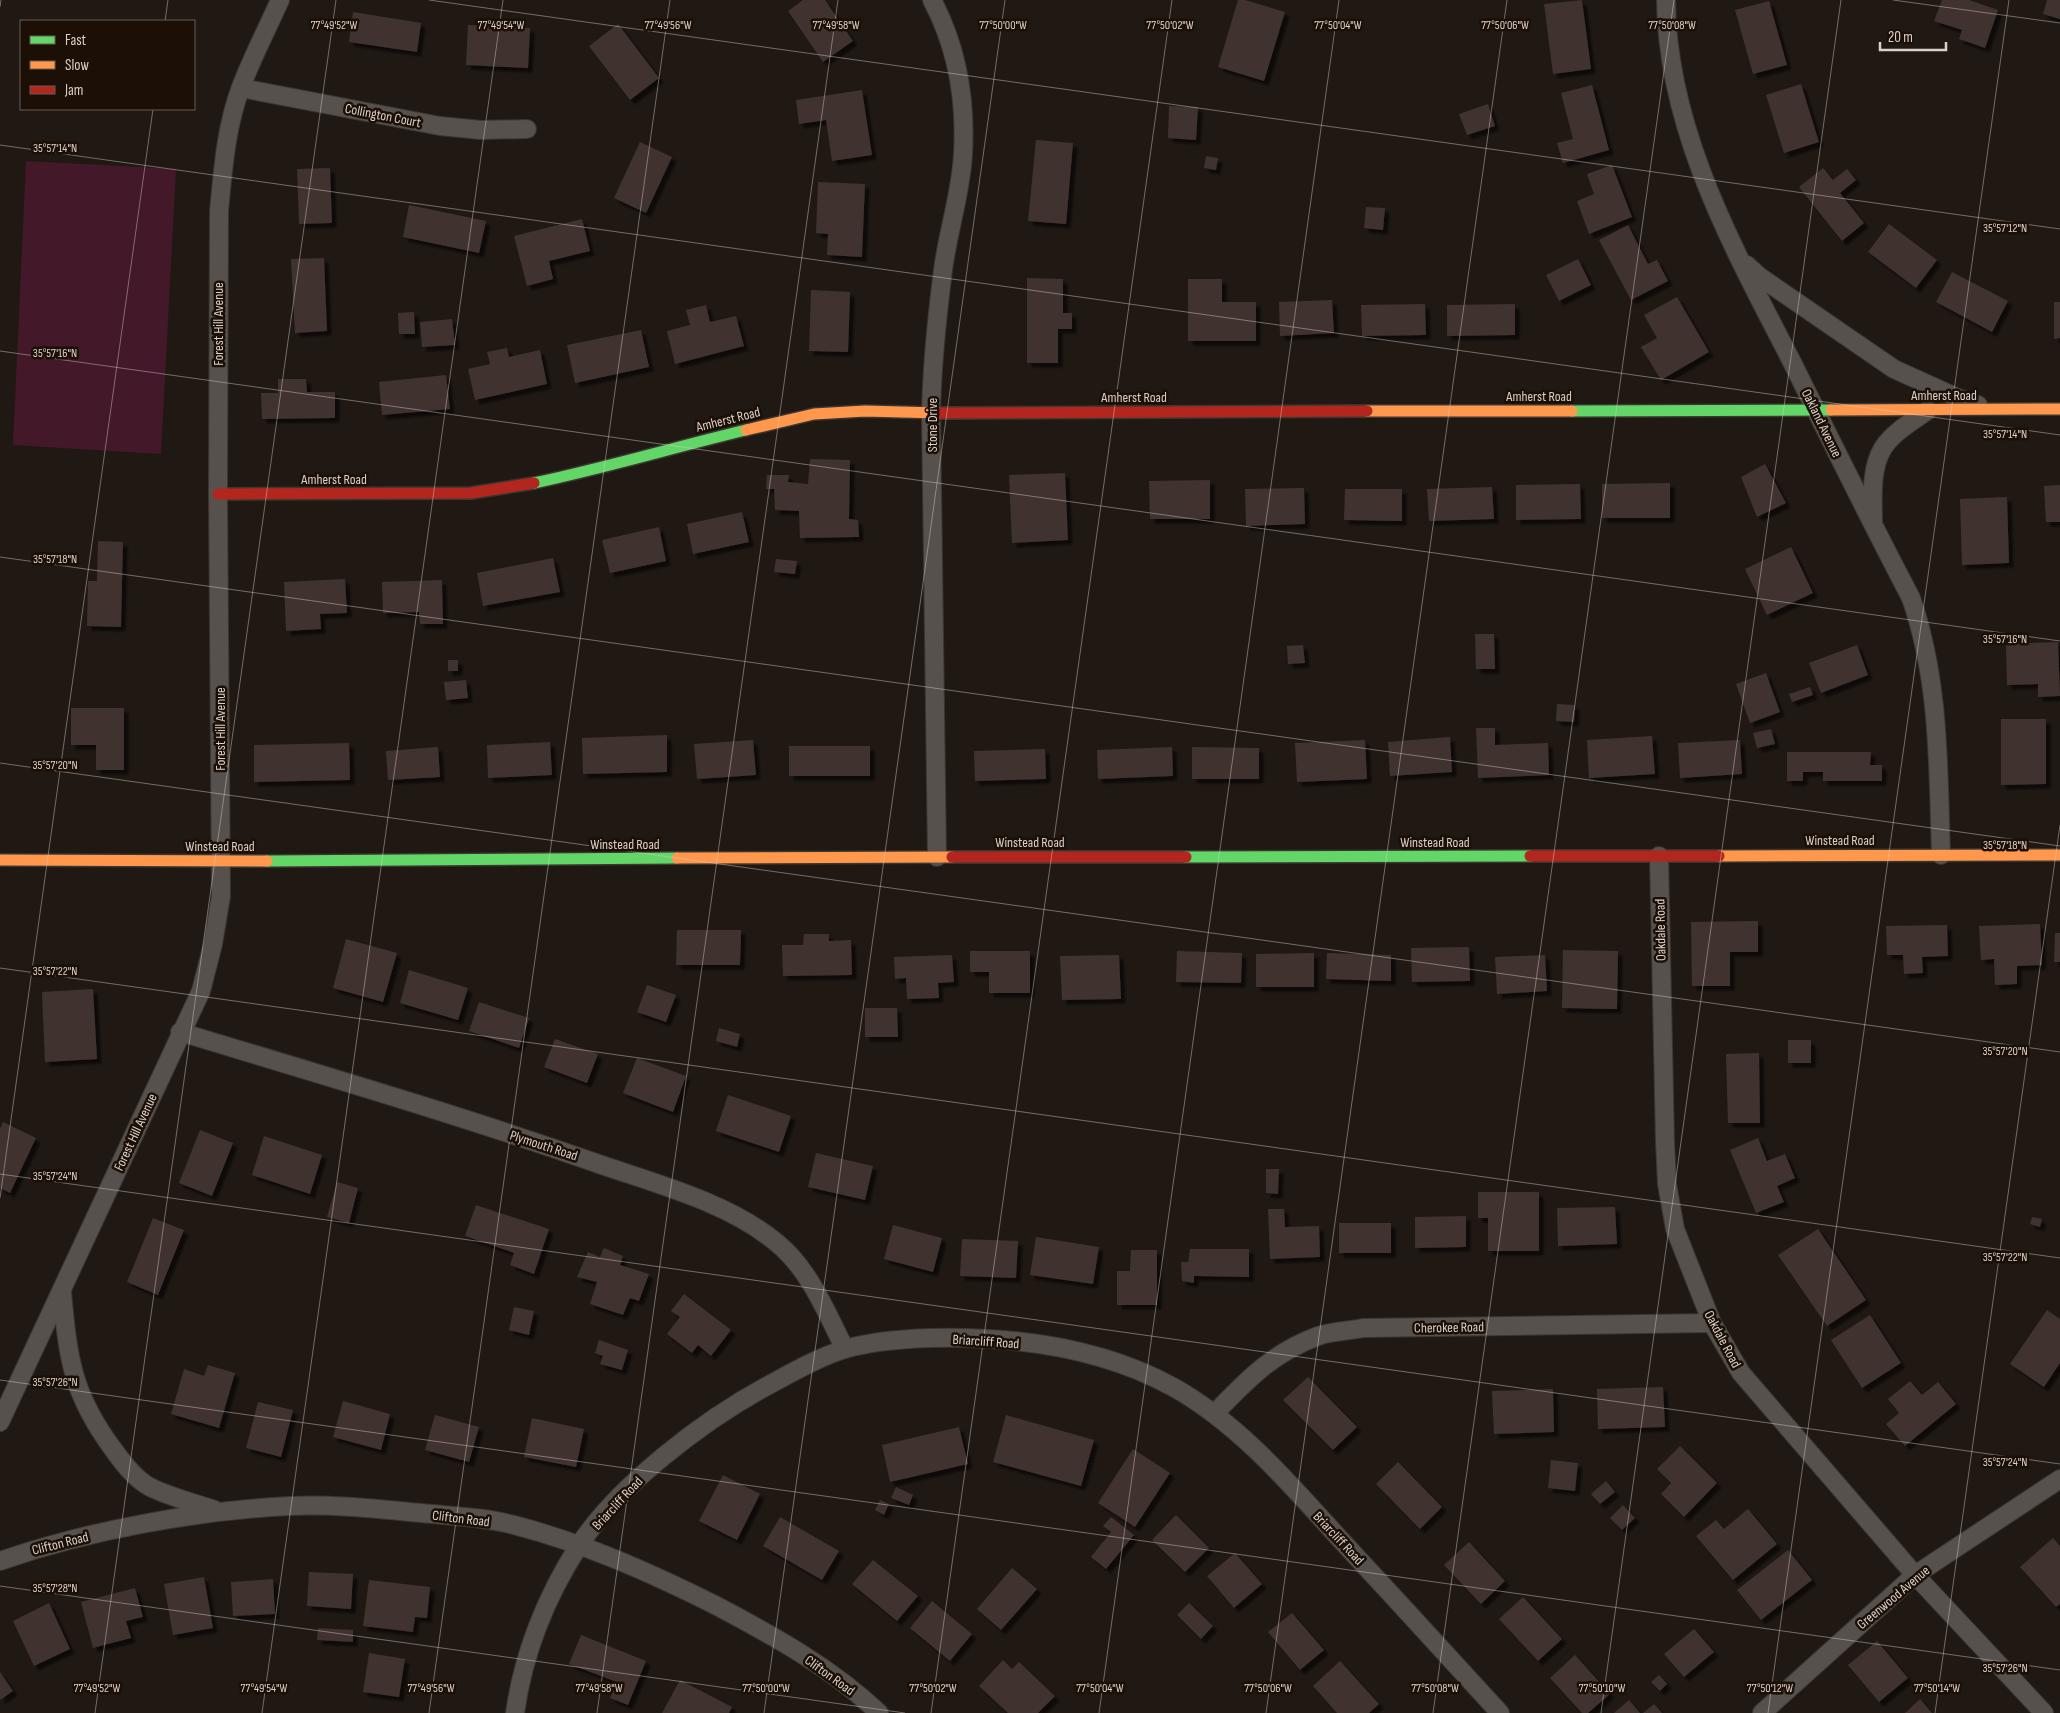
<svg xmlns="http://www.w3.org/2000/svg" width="2060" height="1713" viewBox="0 0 2060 1713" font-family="'Sofia Sans Condensed',sans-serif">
<defs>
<filter id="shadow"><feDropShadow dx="4.5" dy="4.5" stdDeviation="1" flood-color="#0009"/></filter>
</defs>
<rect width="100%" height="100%" fill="#201913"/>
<polygon fill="#431828" points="26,161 176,169 161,454 13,445"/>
<g fill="#3f332e" filter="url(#shadow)">
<polygon points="803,0 825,0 853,41 823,62 788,11"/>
<polygon points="1238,0 1245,0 1285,12 1264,81 1218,67"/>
<polygon points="1582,0 1591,69 1553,74 1544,4"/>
<polygon points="1942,0 1969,0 1998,10 1985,48 1959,39 1962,30 1934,21"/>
<polygon points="2047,0 2060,0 2060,19 2043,14"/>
<polygon points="1769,1 1787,65 1753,74 1735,10"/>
<polygon points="353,12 421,23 417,52 349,42"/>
<polygon points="618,24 659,78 630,100 589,46"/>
<polygon points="468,25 530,28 528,68 466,65"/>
<polygon points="1801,84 1819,142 1784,153 1766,95"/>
<polygon points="1592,85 1609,150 1563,163 1557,143 1573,139 1561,93"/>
<polygon points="862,90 872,155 832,161 826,120 799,124 796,100"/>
<polygon points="1488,104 1495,126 1467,135 1459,114"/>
<polygon points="1169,106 1198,107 1196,140 1168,138"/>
<polygon points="1036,140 1073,143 1066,224 1028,221"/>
<polygon points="640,142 672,157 646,213 614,198"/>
<polygon points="1206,156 1218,158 1216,170 1204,168"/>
<polygon points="1612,165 1632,217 1589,234 1577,201 1594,194 1587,174"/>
<polygon points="330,168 332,223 299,224 297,169"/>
<polygon points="1823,168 1833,180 1847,169 1856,180 1840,193 1864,223 1842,241 1799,187"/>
<polygon points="818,182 865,184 862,257 827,255 828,234 816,233"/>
<polygon points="409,205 486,221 479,253 403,237"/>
<polygon points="1366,207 1385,208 1383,230 1364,228"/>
<polygon points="582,219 590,251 549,261 553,279 527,286 514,236"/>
<polygon points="1889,224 1937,260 1916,288 1868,252"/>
<polygon points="1628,225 1648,264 1657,260 1668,281 1631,300 1599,240"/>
<polygon points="324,258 327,331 295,333 291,259"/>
<polygon points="1578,259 1591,285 1559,301 1546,275"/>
<polygon points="1952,272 2008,301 1992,332 1936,302"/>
<polygon points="1027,278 1063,279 1063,313 1072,313 1072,329 1058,329 1058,363 1027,363"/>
<polygon points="1188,279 1222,279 1222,302 1256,302 1256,341 1188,341"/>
<polygon points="811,290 850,292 848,352 809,351"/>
<polygon points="1677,297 1709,352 1661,380 1641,347 1657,338 1644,315"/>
<polygon points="1332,300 1334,333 1280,336 1279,302"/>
<polygon points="2054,302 2060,302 2060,338 2054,339"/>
<polygon points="1425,304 1426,335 1362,336 1361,305"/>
<polygon points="1515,304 1515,335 1447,336 1447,305"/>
<polygon points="706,305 710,322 736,316 744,346 675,364 667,331 690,325 686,310"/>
<polygon points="414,312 415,334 399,334 398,313"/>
<polygon points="452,319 455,345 422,347 420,322"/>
<polygon points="641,330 649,367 575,383 567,345"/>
<polygon points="507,348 509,357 540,350 547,384 475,400 468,369 490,364 487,352"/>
<polygon points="446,375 450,409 382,415 379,382"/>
<polygon points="278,379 306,379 307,392 335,392 335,418 262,419 261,393 278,393"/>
<polygon points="810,459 850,460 849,519 858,520 859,537 800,538 799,511 775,510 774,489 766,489 767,475 789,475 788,482 808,484"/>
<polygon points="1765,464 1786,503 1757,517 1741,477"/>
<polygon points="1065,473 1068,540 1012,543 1009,475"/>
<polygon points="1210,480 1210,519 1150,519 1149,481"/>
<polygon points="1670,483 1670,518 1602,518 1602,484"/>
<polygon points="1580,484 1581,519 1516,520 1516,485"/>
<polygon points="2060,485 2060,522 2046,522 2044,486"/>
<polygon points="1492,487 1494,519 1429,521 1427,489"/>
<polygon points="1304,488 1305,524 1246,526 1245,489"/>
<polygon points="1345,489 1402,489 1402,521 1344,520"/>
<polygon points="2007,497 2009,563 1962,565 1960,499"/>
<polygon points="742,512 749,542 693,554 687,524"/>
<polygon points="659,527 666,561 610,573 602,540"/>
<polygon points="98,541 123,542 121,627 87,626 88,581 97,581"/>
<polygon points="1791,547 1813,593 1767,615 1745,569"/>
<polygon points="553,558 560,592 483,606 477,573"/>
<polygon points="776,559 797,561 795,574 774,572"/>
<polygon points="345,579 347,613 320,614 321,629 286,631 284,582"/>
<polygon points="442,580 443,624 420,624 419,612 383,613 382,582"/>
<polygon points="1475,634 1494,634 1495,669 1476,669"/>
<polygon points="2058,642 2060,696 2038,697 2038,684 2007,685 2006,644"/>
<polygon points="1303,645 1305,663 1288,664 1287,646"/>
<polygon points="1857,645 1868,675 1821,693 1809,663"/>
<rect x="448" y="660" width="10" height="11"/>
<polygon points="1766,673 1780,712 1750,723 1736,684"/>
<polygon points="466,680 468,698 446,700 444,682"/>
<polygon points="1810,687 1813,695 1792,702 1789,694"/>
<polygon points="1557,704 1575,705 1574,722 1556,721"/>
<polygon points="71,708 124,708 124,770 96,770 96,745 71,745"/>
<polygon points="2001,719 2046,719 2046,784 2001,785"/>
<polygon points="1476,728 1495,728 1495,745 1548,743 1549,775 1478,778"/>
<polygon points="1771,729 1775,744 1757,748 1753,733"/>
<polygon points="667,735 667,772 583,774 582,738"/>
<polygon points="1652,736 1655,774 1589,778 1587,740"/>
<polygon points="1450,737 1452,772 1390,776 1388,742"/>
<polygon points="753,740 756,775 697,779 694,744"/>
<polygon points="1365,740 1367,779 1297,782 1295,743"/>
<polygon points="1740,740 1742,774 1680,778 1678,743"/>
<polygon points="550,742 552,775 488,778 487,745"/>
<polygon points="349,743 350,780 254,782 254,745"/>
<rect x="789" y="746" width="81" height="30"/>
<polygon points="438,747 440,777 388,780 386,751"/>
<polygon points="1172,747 1173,776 1098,779 1097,750"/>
<polygon points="1192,747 1259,748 1259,779 1192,779"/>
<polygon points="1045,749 1046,779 975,781 974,751"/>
<polygon points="1787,752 1871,752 1870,765 1882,765 1882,781 1823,781 1823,772 1803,772 1803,781 1787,781"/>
<polygon points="1758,921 1758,952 1730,952 1730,986 1692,986 1691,922"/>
<polygon points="2040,924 2042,965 2017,966 2017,984 1995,985 1994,959 1981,960 1979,926"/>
<polygon points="1947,925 1948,956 1922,957 1923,973 1904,974 1903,955 1887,955 1886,926"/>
<polygon points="677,930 741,930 740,965 676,965"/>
<polygon points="2055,933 2060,933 2060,962 2054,962"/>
<polygon points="804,934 829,934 829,941 851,940 852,975 783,976 782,945 803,945"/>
<polygon points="346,939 397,953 383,1002 333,988"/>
<polygon points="1469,947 1470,981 1412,982 1411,948"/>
<polygon points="1563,950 1618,951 1617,1009 1562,1008"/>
<polygon points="970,951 1030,951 1030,993 989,993 989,972 970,972"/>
<polygon points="1177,951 1242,953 1241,983 1176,982"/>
<polygon points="1314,953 1314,987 1256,987 1256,954"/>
<polygon points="1327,953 1391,955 1391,981 1326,979"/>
<polygon points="952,955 954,982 938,983 939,998 907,999 906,978 895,979 894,957"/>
<polygon points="1119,955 1121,999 1062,1000 1060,956"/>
<polygon points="1545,955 1547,991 1497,994 1495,957"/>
<polygon points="409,970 468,988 458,1020 400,1003"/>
<polygon points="647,985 676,995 666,1022 637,1012"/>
<polygon points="93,989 97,1059 45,1062 42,992"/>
<polygon points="479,1002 529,1018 519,1048 469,1031"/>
<polygon points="865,1008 897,1008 898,1037 865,1037"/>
<polygon points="719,1028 740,1034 737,1047 716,1041"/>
<polygon points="555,1039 598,1054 587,1083 544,1067"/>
<rect x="1788" y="1040" width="23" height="23"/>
<polygon points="1759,1053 1760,1123 1728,1123 1726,1054"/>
<polygon points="637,1058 686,1076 673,1112 623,1093"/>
<polygon points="728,1095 791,1116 779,1152 716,1131"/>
<polygon points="3,1122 36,1138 10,1193 0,1188 0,1129"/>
<polygon points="200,1130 233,1143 212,1196 179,1183"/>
<polygon points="264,1136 322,1155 310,1194 252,1175"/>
<polygon points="1758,1138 1767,1161 1785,1154 1795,1178 1777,1186 1784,1202 1756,1213 1730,1150"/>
<polygon points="816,1153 873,1166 865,1200 808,1187"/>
<polygon points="1266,1169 1279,1169 1278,1194 1266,1193"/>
<polygon points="337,1182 358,1188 349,1223 327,1217"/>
<polygon points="1478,1192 1539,1192 1539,1251 1488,1251 1488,1218 1478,1218"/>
<polygon points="476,1205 549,1229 534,1274 510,1265 514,1253 465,1236"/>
<polygon points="1615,1207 1617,1244 1558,1246 1557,1208"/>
<polygon points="1268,1209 1284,1209 1285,1227 1319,1226 1320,1257 1270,1259"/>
<polygon points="1466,1216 1466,1247 1415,1248 1415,1217"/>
<polygon points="2032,1217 2042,1219 2040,1227 2030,1224"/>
<polygon points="153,1218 184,1230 158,1295 127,1282"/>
<rect x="1339" y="1223" width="52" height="30"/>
<polygon points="893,1225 942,1238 933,1272 884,1259"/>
<polygon points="1818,1229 1866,1300 1827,1326 1778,1255"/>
<polygon points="1036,1237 1099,1247 1093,1284 1030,1275"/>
<polygon points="962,1239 1018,1241 1016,1278 960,1276"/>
<polygon points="604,1248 623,1256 620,1265 649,1274 639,1301 630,1298 623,1315 590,1304 597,1282 577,1277 588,1252 600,1257"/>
<polygon points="1190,1249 1249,1249 1249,1277 1194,1276 1194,1283 1182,1281 1181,1262 1188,1262"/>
<polygon points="1131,1250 1157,1250 1157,1305 1117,1305 1117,1271 1130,1271"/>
<polygon points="684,1294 731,1330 711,1356 698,1345 692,1353 667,1334 680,1317 671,1311"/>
<polygon points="514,1307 534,1311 529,1335 509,1330"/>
<polygon points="2047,1310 2060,1319 2060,1363 2044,1387 2010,1364"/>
<polygon points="1870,1315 1901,1363 1862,1388 1831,1340"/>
<polygon points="599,1340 628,1350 622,1370 600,1364 603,1356 595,1353"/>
<polygon points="208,1365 235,1373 219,1428 171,1414 184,1369 204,1376"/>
<polygon points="1308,1377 1357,1427 1333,1450 1283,1400"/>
<polygon points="1910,1381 1922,1395 1938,1382 1956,1404 1905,1446 1886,1424 1899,1413 1888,1399"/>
<polygon points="1663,1387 1665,1427 1598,1429 1597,1389"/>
<polygon points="1553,1389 1554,1432 1494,1434 1492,1391"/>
<polygon points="343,1401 390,1414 381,1450 333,1437"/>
<polygon points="258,1402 293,1410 281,1457 246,1448"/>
<polygon points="435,1415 479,1427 469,1462 425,1450"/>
<polygon points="1006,1415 1094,1440 1081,1486 993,1462"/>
<polygon points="532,1418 584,1429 576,1467 524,1457"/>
<polygon points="959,1427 968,1464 890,1482 882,1445"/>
<polygon points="1680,1446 1717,1483 1684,1517 1661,1494 1671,1483 1657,1469"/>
<polygon points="1133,1449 1170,1473 1135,1527 1098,1503"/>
<polygon points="1551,1460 1578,1463 1575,1491 1548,1488"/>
<polygon points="1398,1462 1442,1507 1420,1529 1376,1484"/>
<polygon points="723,1475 760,1494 737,1540 699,1521"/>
<polygon points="1606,1481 1615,1492 1600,1504 1591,1494"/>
<polygon points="896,1487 913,1495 909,1505 891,1498"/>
<polygon points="880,1500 889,1504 884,1515 875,1510"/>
<polygon points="1623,1505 1635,1518 1622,1530 1610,1518"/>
<polygon points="1748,1509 1777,1544 1733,1580 1696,1536 1716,1520 1724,1529"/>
<polygon points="1176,1515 1209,1548 1185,1572 1152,1540"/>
<polygon points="780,1517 839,1551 822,1580 763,1546"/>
<polygon points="1111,1517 1134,1535 1106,1569 1091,1557 1111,1532 1103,1526"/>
<polygon points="2053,1538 2060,1546 2060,1604 2056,1607 2020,1567"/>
<polygon points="1469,1542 1505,1581 1481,1604 1444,1565"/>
<polygon points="1788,1550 1812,1580 1761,1620 1737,1590"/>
<polygon points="1235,1553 1262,1584 1234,1608 1207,1576"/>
<polygon points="873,1560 918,1596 897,1621 852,1584"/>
<polygon points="1012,1568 1037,1589 1001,1630 977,1609"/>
<polygon points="309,1572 353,1574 351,1609 307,1606"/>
<polygon points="204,1577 213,1628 173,1635 164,1584"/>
<polygon points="273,1579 275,1614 233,1616 231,1582"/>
<polygon points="369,1580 430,1587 427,1618 415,1617 413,1632 363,1626"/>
<polygon points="135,1588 143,1617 126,1621 131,1638 93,1648 81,1602"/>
<polygon points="1523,1597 1562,1639 1538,1661 1499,1619"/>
<polygon points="932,1601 972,1634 950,1661 910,1628"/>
<polygon points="49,1603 70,1649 34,1666 13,1621"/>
<polygon points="1189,1603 1213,1626 1201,1639 1177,1615"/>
<polygon points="1292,1613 1324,1650 1300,1670 1268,1632"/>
<polygon points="318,1628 353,1630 353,1642 317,1640"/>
<polygon points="1694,1629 1714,1652 1684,1677 1664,1654"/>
<polygon points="581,1635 646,1661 628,1705 610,1698 617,1682 569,1664"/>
<polygon points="1877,1641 1908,1678 1879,1702 1848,1665"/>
<polygon points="369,1653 405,1659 399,1697 363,1692"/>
<polygon points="1575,1655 1610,1694 1588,1713 1582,1713 1550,1678"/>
<polygon points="1003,1660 1012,1669 1019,1662 1055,1696 1038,1713 1008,1713 979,1686"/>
<polygon points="1340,1661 1379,1704 1369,1713 1337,1713 1313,1686"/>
<polygon points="0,1672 13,1691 0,1700"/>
<polygon points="1659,1675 1667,1684 1660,1691 1651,1682"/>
<polygon points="680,1680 732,1707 729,1713 662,1713"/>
<polygon points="1920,1699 1932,1713 1905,1713"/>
<polygon points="1629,1700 1640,1713 1614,1713"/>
<polygon points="1654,1704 1662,1713 1643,1713"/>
</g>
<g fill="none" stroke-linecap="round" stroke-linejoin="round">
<defs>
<g id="street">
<path d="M932,0C957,47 966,101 963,154C961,193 948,231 943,270C937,317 932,365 931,413L937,857"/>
<path d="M1666,0C1667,133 1736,252 1795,368C1833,445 1871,522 1911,598C1940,682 1938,767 1941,855"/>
<polyline points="241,88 440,126 481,130 527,129"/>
<polyline points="1747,265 1760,277 1894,369 1958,398 1978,405"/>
<path d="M1873,522C1873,499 1870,469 1883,448C1893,432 1913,421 1928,410"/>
<polyline points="1659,856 1665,1142 1667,1184 1675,1229 1712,1323 1741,1373 1915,1575 2044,1713"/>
<path d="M180,1032C319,1074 459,1115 596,1163C656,1184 728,1202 777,1243C810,1270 826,1312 845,1349"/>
<path d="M62,1292C68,1358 72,1394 113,1449C123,1463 135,1479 150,1487C170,1497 194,1503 215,1510"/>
<path d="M1214,1414C1247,1380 1272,1353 1318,1336C1332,1331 1349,1331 1363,1328L1712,1323"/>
<path d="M0,1422L201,991L213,944L221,896L218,494L219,211C223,170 226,126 241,87C252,58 267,29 280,0"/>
<path d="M0,1561C90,1530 195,1511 290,1506C333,1504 378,1509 421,1513C451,1516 485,1517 514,1525C584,1543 651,1573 715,1605C772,1635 832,1668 879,1713"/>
<path d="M515,1713C523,1655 546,1597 578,1547C617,1486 704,1420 767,1386C791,1373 819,1357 845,1349C872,1341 902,1339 930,1338C1013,1336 1100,1347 1173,1387C1238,1423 1290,1484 1339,1538C1393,1596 1447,1655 1500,1713"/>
<polyline points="1762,1713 1915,1575 2060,1479"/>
</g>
<g id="fast">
<polyline points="1572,411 1831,410"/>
<path d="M534,483C605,468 675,447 746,430"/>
<polyline points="1186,857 1530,856"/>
<polyline points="267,861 677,858"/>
</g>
<g id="slow">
<polyline points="1831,410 2060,409"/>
<polyline points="1367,411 1572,411"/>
<polyline points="746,430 814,414 865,411 939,413"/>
<polyline points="1719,856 2060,855"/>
<polyline points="677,858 952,857"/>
<polyline points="0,860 267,861"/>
</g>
<g id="jam">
<polyline points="939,413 1367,411"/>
<polyline points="218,494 471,493 534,483"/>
<polyline points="1530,856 1719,856"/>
<polyline points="952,857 1186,857"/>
</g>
</defs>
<use href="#street" stroke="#3b3631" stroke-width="20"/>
<use href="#fast" stroke="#3b3631" stroke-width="14"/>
<use href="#slow" stroke="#3b3631" stroke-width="14"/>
<use href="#jam" stroke="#3b3631" stroke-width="14"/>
<use href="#street" stroke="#56514d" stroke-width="18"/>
<use href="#fast" stroke="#63d668" stroke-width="11"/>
<use href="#slow" stroke="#ff974d" stroke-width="11"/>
<use href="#jam" stroke="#b3261e" stroke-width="11"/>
</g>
<path fill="none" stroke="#dbd1cb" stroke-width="1" stroke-opacity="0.45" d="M429,0L2060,229M1893,0L2060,23M0,7L1,0M165,21L168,0M0,145L2060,435M0,351L2060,641M0,557L2060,846M0,763L2060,1052M0,968L2060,1258M0,1174L2060,1464M0,1198L153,109M0,1380L2060,1670M0,1586L905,1713M95,1713L336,0M262,1713L503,0M429,1713L670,0M597,1713L838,0M764,1713L1005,0M931,1713L1172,0M1099,1713L1339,0M1266,1713L1507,0M1433,1713L1674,0M1601,1713L1841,0M1768,1713L2009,0M1935,1713L2060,825"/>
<g text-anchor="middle" stroke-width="5" stroke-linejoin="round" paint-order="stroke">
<g font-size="14" fill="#dbd1cb" stroke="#1b0f06">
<text transform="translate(383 115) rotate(11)" y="5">Collington Court</text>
<text transform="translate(218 324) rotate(-90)" y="5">Forest Hill Avenue</text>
<text x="1944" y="400">Amherst Road</text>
<text x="1539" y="401">Amherst Road</text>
<text x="1134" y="402">Amherst Road</text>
<text transform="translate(728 419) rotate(-14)" y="5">Amherst Road</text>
<text transform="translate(1822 423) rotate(64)" y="5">Oakland Avenue</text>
<text transform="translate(932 425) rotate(-90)" y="5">Stone Drive</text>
<text x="334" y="484">Amherst Road</text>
<text transform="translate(220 729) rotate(-90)" y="5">Forest Hill Avenue</text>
<text x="1840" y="845">Winstead Road</text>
<text x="1030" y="847">Winstead Road</text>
<text x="1435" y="847">Winstead Road</text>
<text x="625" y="849">Winstead Road</text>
<text x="220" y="851">Winstead Road</text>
<text transform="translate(1660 930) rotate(-91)" y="5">Oakdale Road</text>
<text transform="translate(135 1132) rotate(-65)" y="5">Forest Hill Avenue</text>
<text transform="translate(544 1145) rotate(18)" y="5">Plymouth Road</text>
<text transform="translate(1449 1327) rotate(-1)" y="5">Cherokee Road</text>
<text transform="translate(1723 1339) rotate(62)" y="5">Oakdale Road</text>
<text transform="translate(986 1341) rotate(4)" y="5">Briarcliff Road</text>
<text transform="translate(617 1503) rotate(-47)" y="5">Briarcliff Road</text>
<text transform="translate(461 1518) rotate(7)" y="5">Clifton Road</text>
<text transform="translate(1339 1538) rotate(47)" y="5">Briarcliff Road</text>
<text transform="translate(60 1543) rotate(-14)" y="5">Clifton Road</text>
<text transform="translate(1893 1597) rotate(-40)" y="5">Greenwood Avenue</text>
<text transform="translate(830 1675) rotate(36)" y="5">Clifton Road</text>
</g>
</g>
<g font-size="12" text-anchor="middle" fill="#dbd1cb" stroke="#1b0f06" stroke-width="5" stroke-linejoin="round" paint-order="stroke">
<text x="334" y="29">77°49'52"W</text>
<text x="501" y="29">77°49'54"W</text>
<text x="668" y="29">77°49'56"W</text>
<text x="836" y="29">77°49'58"W</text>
<text x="1003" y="29">77°50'00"W</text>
<text x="1170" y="29">77°50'02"W</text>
<text x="1338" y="29">77°50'04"W</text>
<text x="1505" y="29">77°50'06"W</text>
<text x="1672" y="29">77°50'08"W</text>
<text x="55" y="152">35°57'14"N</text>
<text x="2005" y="232">35°57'12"N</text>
<text x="55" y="357">35°57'16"N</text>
<text x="2005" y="438">35°57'14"N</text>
<text x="55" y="563">35°57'18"N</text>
<text x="2005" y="643">35°57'16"N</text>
<text x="55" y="769">35°57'20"N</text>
<text x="2005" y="849">35°57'18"N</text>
<text x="55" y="975">35°57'22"N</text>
<text x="2005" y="1055">35°57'20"N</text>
<text x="55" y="1180">35°57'24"N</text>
<text x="2005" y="1261">35°57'22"N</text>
<text x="55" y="1386">35°57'26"N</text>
<text x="2005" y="1466">35°57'24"N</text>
<text x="55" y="1592">35°57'28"N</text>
<text x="2005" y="1672">35°57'26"N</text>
<text x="97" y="1692">77°49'52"W</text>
<text x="264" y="1692">77°49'54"W</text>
<text x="431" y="1692">77°49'56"W</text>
<text x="599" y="1692">77°49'58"W</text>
<text x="766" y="1692">77°50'00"W</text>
<text x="933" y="1692">77°50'02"W</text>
<text x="1100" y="1692">77°50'04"W</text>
<text x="1268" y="1692">77°50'06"W</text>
<text x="1435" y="1692">77°50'08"W</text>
<text x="1602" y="1692">77°50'10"W</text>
<text x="1770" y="1692">77°50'12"W</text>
<text x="1937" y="1692">77°50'14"W</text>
</g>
<rect x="20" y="20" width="175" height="90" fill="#1b0f06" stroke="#685d55"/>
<rect x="30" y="36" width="25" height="8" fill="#63d668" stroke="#685d55"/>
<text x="65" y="45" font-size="15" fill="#dbd1cb">Fast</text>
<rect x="30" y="61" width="25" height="8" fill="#ff974d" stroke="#685d55"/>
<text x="65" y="70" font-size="15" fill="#dbd1cb">Slow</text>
<rect x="30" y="86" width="25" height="8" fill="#b3261e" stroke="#685d55"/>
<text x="65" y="95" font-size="15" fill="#dbd1cb">Jam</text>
<path d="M1880 42v8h66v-8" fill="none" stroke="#dbd1cb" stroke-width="2.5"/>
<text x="1888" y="42" font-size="15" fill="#dbd1cb" stroke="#1b0f06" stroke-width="4" paint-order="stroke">20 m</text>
</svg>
